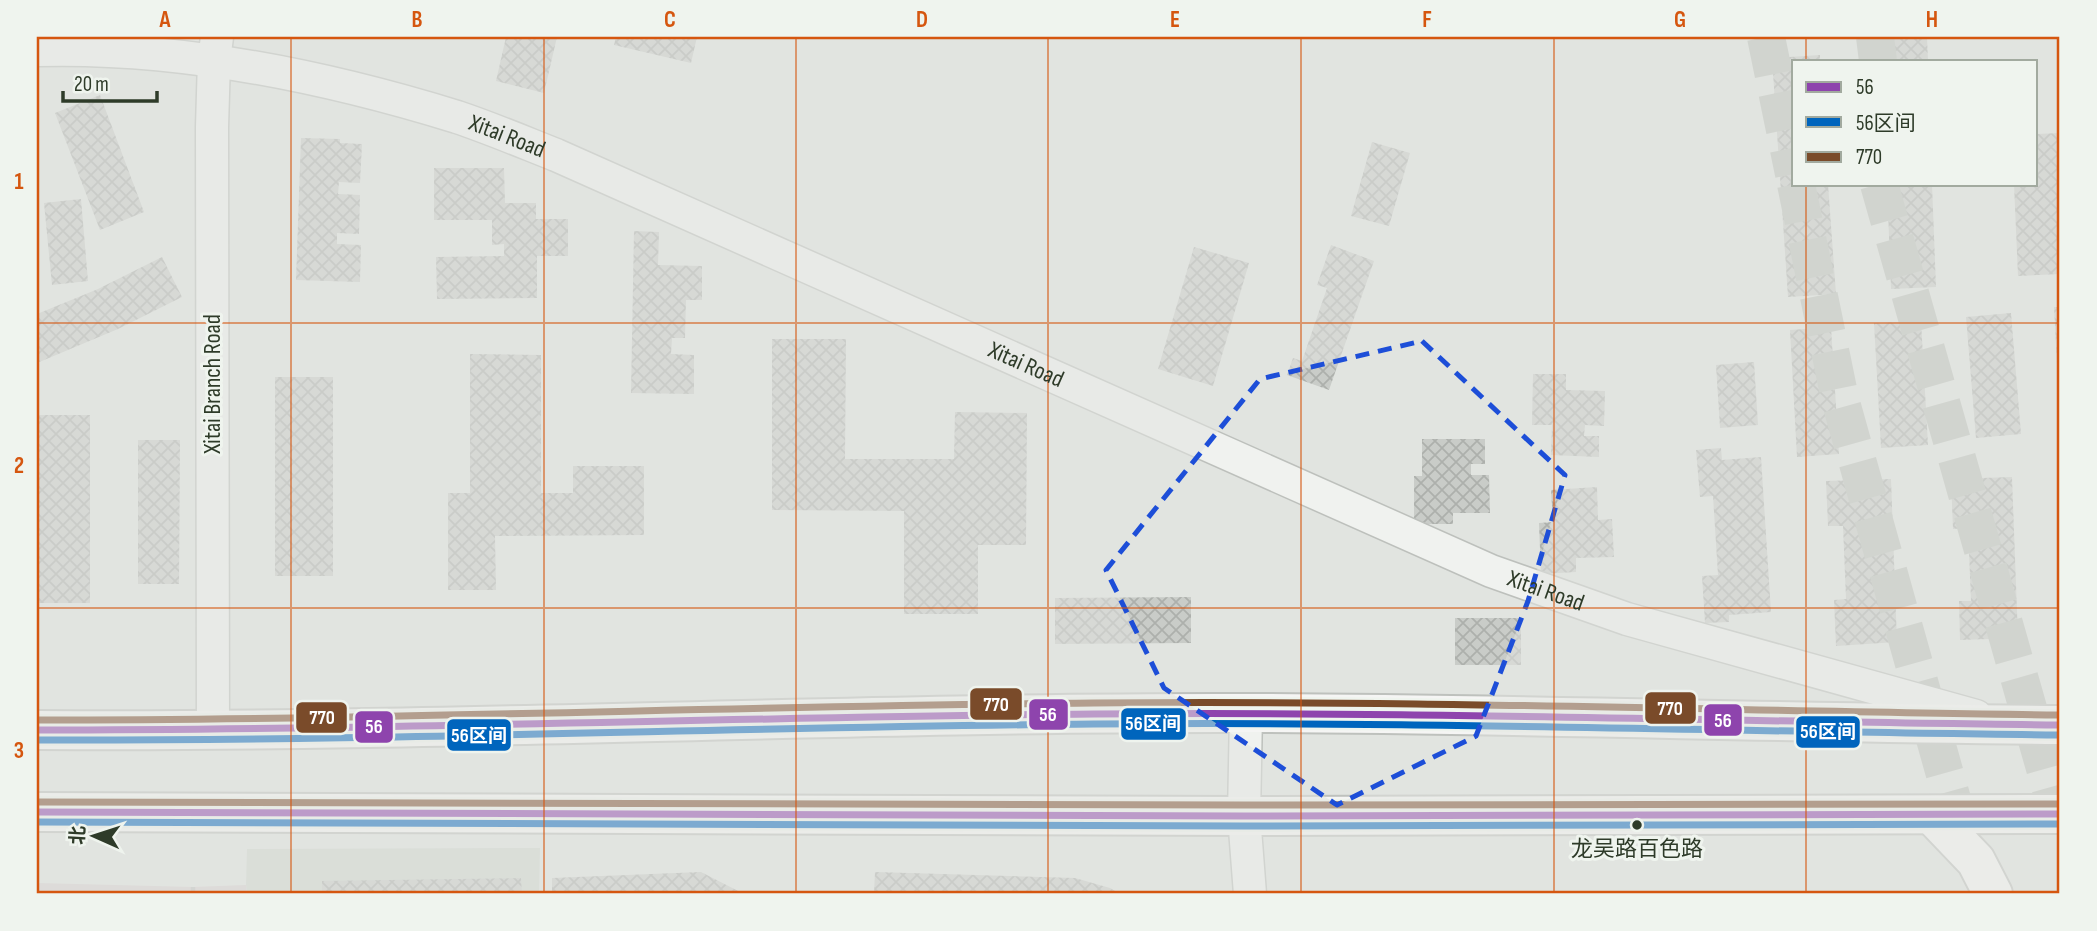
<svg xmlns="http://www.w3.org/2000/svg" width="2097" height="931" viewBox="0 0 2097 931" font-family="'Sofia Sans Condensed','Noto Sans SC',sans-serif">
<defs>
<pattern id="building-cross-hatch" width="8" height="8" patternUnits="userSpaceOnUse" patternTransform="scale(1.75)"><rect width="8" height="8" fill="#c9ccc8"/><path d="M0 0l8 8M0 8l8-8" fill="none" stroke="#adb0ac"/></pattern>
</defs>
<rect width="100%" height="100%" fill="#e1e4e0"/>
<polygon fill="#d0d7cf" points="540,848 539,894 247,894 246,885 247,849"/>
<polygon fill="#d7d0d0" points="37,883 193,887 246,885 247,894 37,894"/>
<g fill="url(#building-cross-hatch)">
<polygon points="506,37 557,37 544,93 496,81"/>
<polygon points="616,37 697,37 691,63 614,45"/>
<polygon points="1881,37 1927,37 1928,61 1882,61"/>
<polygon points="1820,55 1820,61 1794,61 1794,184 1828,184 1836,294 1788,297 1772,58"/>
<polygon points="100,95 144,212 100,230 55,113"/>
<polygon points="2060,133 2060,274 2018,276 2014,184 2036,184 2036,134"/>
<polygon points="301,138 340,139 340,143 362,144 360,183 339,182 338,194 360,195 359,234 337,233 337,244 361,245 360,282 296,280"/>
<polygon points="1372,142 1410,153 1389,226 1351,216"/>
<polygon points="434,168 504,168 505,203 536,203 536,219 568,219 568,256 537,256 537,298 437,299 436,257 504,256 504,244 492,245 492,220 434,220"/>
<polygon points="1887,184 1932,184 1936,287 1891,289"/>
<polygon points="81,199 88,281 52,285 44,203"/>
<polygon points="634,231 659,232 658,265 702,266 702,300 686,300 685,338 672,338 671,354 694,355 694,394 631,393"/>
<polygon points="1331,245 1374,261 1329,390 1287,375 1293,358 1302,361 1327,288 1317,285"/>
<polygon points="1194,247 1249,263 1213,386 1158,369"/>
<polygon points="162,257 182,297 118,329 37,363 37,314 98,289"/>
<polygon points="2054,307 2060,307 2060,384 2058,384"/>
<polygon points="2011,313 2021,434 1976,438 1966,317"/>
<polygon points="1921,321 1928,445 1881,448 1874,323"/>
<polygon points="1831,327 1839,454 1797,457 1790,330"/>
<polygon points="772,339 846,339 845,459 954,459 955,412 1027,413 1026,545 978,545 978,614 904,614 904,511 772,510"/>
<polygon points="470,354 541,355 541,493 573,493 573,466 644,466 644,535 495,536 496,590 448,590 448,493 470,493"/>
<polygon points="1754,362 1758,425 1720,428 1716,365"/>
<polygon points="1533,374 1566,374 1566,390 1605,391 1604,426 1585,425 1584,436 1599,436 1599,457 1551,455 1552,425 1532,425"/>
<rect x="275" y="377" width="58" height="199"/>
<rect x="37" y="415" width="53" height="188"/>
<polygon points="1422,439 1485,439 1485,464 1471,464 1471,475 1489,475 1490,513 1453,513 1453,524 1414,524 1414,476 1422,476"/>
<polygon points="138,440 180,440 179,584 138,584"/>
<polygon points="1721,448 1722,460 1761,457 1771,612 1729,615 1729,622 1705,623 1702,576 1718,575 1713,496 1700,497 1696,450"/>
<polygon points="2012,477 2018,638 1960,640 1959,601 1971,601 1968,528 1953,529 1951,479"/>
<polygon points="1891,479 1897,642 1836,646 1834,600 1846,599 1843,526 1828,526 1826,481"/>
<polygon points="1597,487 1598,520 1612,519 1614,557 1576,558 1576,572 1541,574 1539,523 1553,522 1551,490"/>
<polygon points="1191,597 1191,643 1055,644 1055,598"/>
<rect x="1455" y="618" width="66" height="47"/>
<polygon points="701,872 744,894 552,894 552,878"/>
<polygon points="875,872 1075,878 1110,888 1120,894 874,894"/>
<polygon points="521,878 522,894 322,894 322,881"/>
</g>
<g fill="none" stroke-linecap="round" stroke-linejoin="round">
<g stroke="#bdc2bb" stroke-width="38" stroke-dasharray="38 19" stroke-linecap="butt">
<polyline points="1766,37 1794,174"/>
<polyline points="1875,37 1878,61"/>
<polyline points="1796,184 1840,399 1965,846"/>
<polyline points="1879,184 2060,821"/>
</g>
<defs>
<g id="minor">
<path id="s1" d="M37,50C179,46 321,75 457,117C490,128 523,142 556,155L1491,571L1627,619L1976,716"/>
<polyline points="1246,713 1244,816 1250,894"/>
<polyline points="213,731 212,127 214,60 217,37"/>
</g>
<g id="major">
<path d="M37,730C440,733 843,712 1247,713C1518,714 1789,723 2060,725"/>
<polyline points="37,812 1244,816 2060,814"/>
<polyline points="1933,816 1976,861 1993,894"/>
</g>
</defs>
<use href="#minor" stroke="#bdc0bc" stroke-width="35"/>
<use href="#major" stroke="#bec1bd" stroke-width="42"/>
<polyline stroke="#c1c4c1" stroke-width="4.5" stroke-dasharray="5 5" stroke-linecap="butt" points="193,887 193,894"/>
<use href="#minor" stroke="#f0f2ef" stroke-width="32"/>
<use href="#major" stroke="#f5f5f4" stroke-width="38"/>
<defs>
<g id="bus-1">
<path d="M37,730C390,730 742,717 1094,714C1416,711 1738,722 2060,725"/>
<polyline points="37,812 1244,816 2060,814"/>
</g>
<g id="bus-2">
<path d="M37,740C390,741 742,727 1094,724C1416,721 1738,732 2060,735"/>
<polyline points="37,822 1244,826 2060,824"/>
</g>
<g id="bus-3">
<path d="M37,720C390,720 742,706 1094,703C1416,700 1738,711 2060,715"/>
<polyline points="37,802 1244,805 2060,804"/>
</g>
</defs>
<use href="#bus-1" stroke="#eff4ee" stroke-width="12"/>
<use href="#bus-2" stroke="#eff4ee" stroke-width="12"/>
<use href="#bus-3" stroke="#eff4ee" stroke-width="12"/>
<use href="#bus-1" stroke="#8e44ad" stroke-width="7"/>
<use href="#bus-2" stroke="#0065bd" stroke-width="7"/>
<use href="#bus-3" stroke="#7a4b2a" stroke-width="7"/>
</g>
<path d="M0 0H2097V931H0ZM1422,341L1565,475L1528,601L1476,736L1337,805L1164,688L1106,570L1260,379Z" fill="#e1e4e0" fill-opacity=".55" fill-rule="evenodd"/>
<path fill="none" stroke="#1d4ed8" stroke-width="5" stroke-dasharray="14 9" stroke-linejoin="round" d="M1422,341L1565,475L1528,601L1476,736L1337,805L1164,688L1106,570L1260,379Z"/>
<path fill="none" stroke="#d5560f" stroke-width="2" stroke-opacity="0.55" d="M291,37V894M544,37V894M796,37V894M1048,37V894M1301,37V894M1554,37V894M1806,37V61M1806,184V894M37,323H2060M37,608H2060"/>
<circle fill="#2e3b29" stroke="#eff4ee" stroke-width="2.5" cx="1637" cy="825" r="6"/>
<g text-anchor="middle" stroke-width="6" stroke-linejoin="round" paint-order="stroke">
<g font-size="22" fill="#2e3b29" stroke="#eff4ee">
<text x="1637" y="856">龙吴路百色路</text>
</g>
<g font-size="24" fill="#2e3b29" stroke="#eff4ee">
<text dy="8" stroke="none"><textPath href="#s1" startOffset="481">Xitai Road</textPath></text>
<text dy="8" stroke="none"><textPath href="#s1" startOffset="1048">Xitai Road</textPath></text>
<text transform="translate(212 384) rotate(-90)" y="8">Xitai Branch Road</text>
<text dy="8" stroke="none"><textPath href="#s1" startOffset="1615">Xitai Road</textPath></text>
</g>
</g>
<g stroke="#eff4ee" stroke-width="2.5">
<rect x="969" y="687" width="54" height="34" rx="7" fill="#7a4b2a"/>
<rect x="1644" y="691" width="53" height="34" rx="7" fill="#7a4b2a"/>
<rect x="1028" y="698" width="41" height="33" rx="7" fill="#8e44ad"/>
<rect x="295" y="701" width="53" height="33" rx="7" fill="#7a4b2a"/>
<rect x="1703" y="703" width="40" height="34" rx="7" fill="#8e44ad"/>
<rect x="1120" y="707" width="67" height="34" rx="7" fill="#0065bd"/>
<rect x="354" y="710" width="40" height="34" rx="7" fill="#8e44ad"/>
<rect x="1795" y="715" width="66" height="34" rx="7" fill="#0065bd"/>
<rect x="446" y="718" width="66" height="34" rx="7" fill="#0065bd"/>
</g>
<g font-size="19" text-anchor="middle" font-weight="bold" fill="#fff">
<text x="996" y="711">770</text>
<text x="1670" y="715">770</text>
<text x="1048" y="721">56</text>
<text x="322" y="724">770</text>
<text x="1723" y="727">56</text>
<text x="1153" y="730">56区间</text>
<text x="374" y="733">56</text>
<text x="1828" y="738">56区间</text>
<text x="479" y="742">56区间</text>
</g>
<rect width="2097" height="931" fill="none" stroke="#eff4ee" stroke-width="77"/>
<rect x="1792" y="60" width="245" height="126" fill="#eff4ee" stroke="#a2aa9f" stroke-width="2"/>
<rect x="1806" y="82" width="35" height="10" fill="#8e44ad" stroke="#a2aa9f" stroke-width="2"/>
<text x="1856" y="94" font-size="21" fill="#2e3b29">56</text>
<rect x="1806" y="117" width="35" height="10" fill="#0065bd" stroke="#a2aa9f" stroke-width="2"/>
<text x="1856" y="130" font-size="21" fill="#2e3b29">56区间</text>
<rect x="1806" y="152" width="35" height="10" fill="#7a4b2a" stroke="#a2aa9f" stroke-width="2"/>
<text x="1856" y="164" font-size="21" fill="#2e3b29">770</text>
<g transform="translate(94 836) rotate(273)" stroke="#eff4ee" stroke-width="5" paint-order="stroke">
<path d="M0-5L12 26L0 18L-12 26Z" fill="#2e3b29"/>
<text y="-10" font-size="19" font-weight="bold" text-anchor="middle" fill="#2e3b29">北</text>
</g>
<path d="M63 91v10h94v-10" fill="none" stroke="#2e3b29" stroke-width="3.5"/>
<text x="74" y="91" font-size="21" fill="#2e3b29" stroke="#eff4ee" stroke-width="5" paint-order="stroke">20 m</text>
<rect x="38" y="38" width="2020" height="854" fill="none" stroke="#d5560f" stroke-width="2.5"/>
<g font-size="23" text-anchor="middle" font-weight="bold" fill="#d5560f">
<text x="165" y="27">A</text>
<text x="417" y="27">B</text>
<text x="670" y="27">C</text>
<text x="922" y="27">D</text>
<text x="1175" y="27">E</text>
<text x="1427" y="27">F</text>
<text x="1680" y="27">G</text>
<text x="1932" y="27">H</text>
<text x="19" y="189">1</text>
<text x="19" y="473">2</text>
<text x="19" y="758">3</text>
</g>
</svg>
